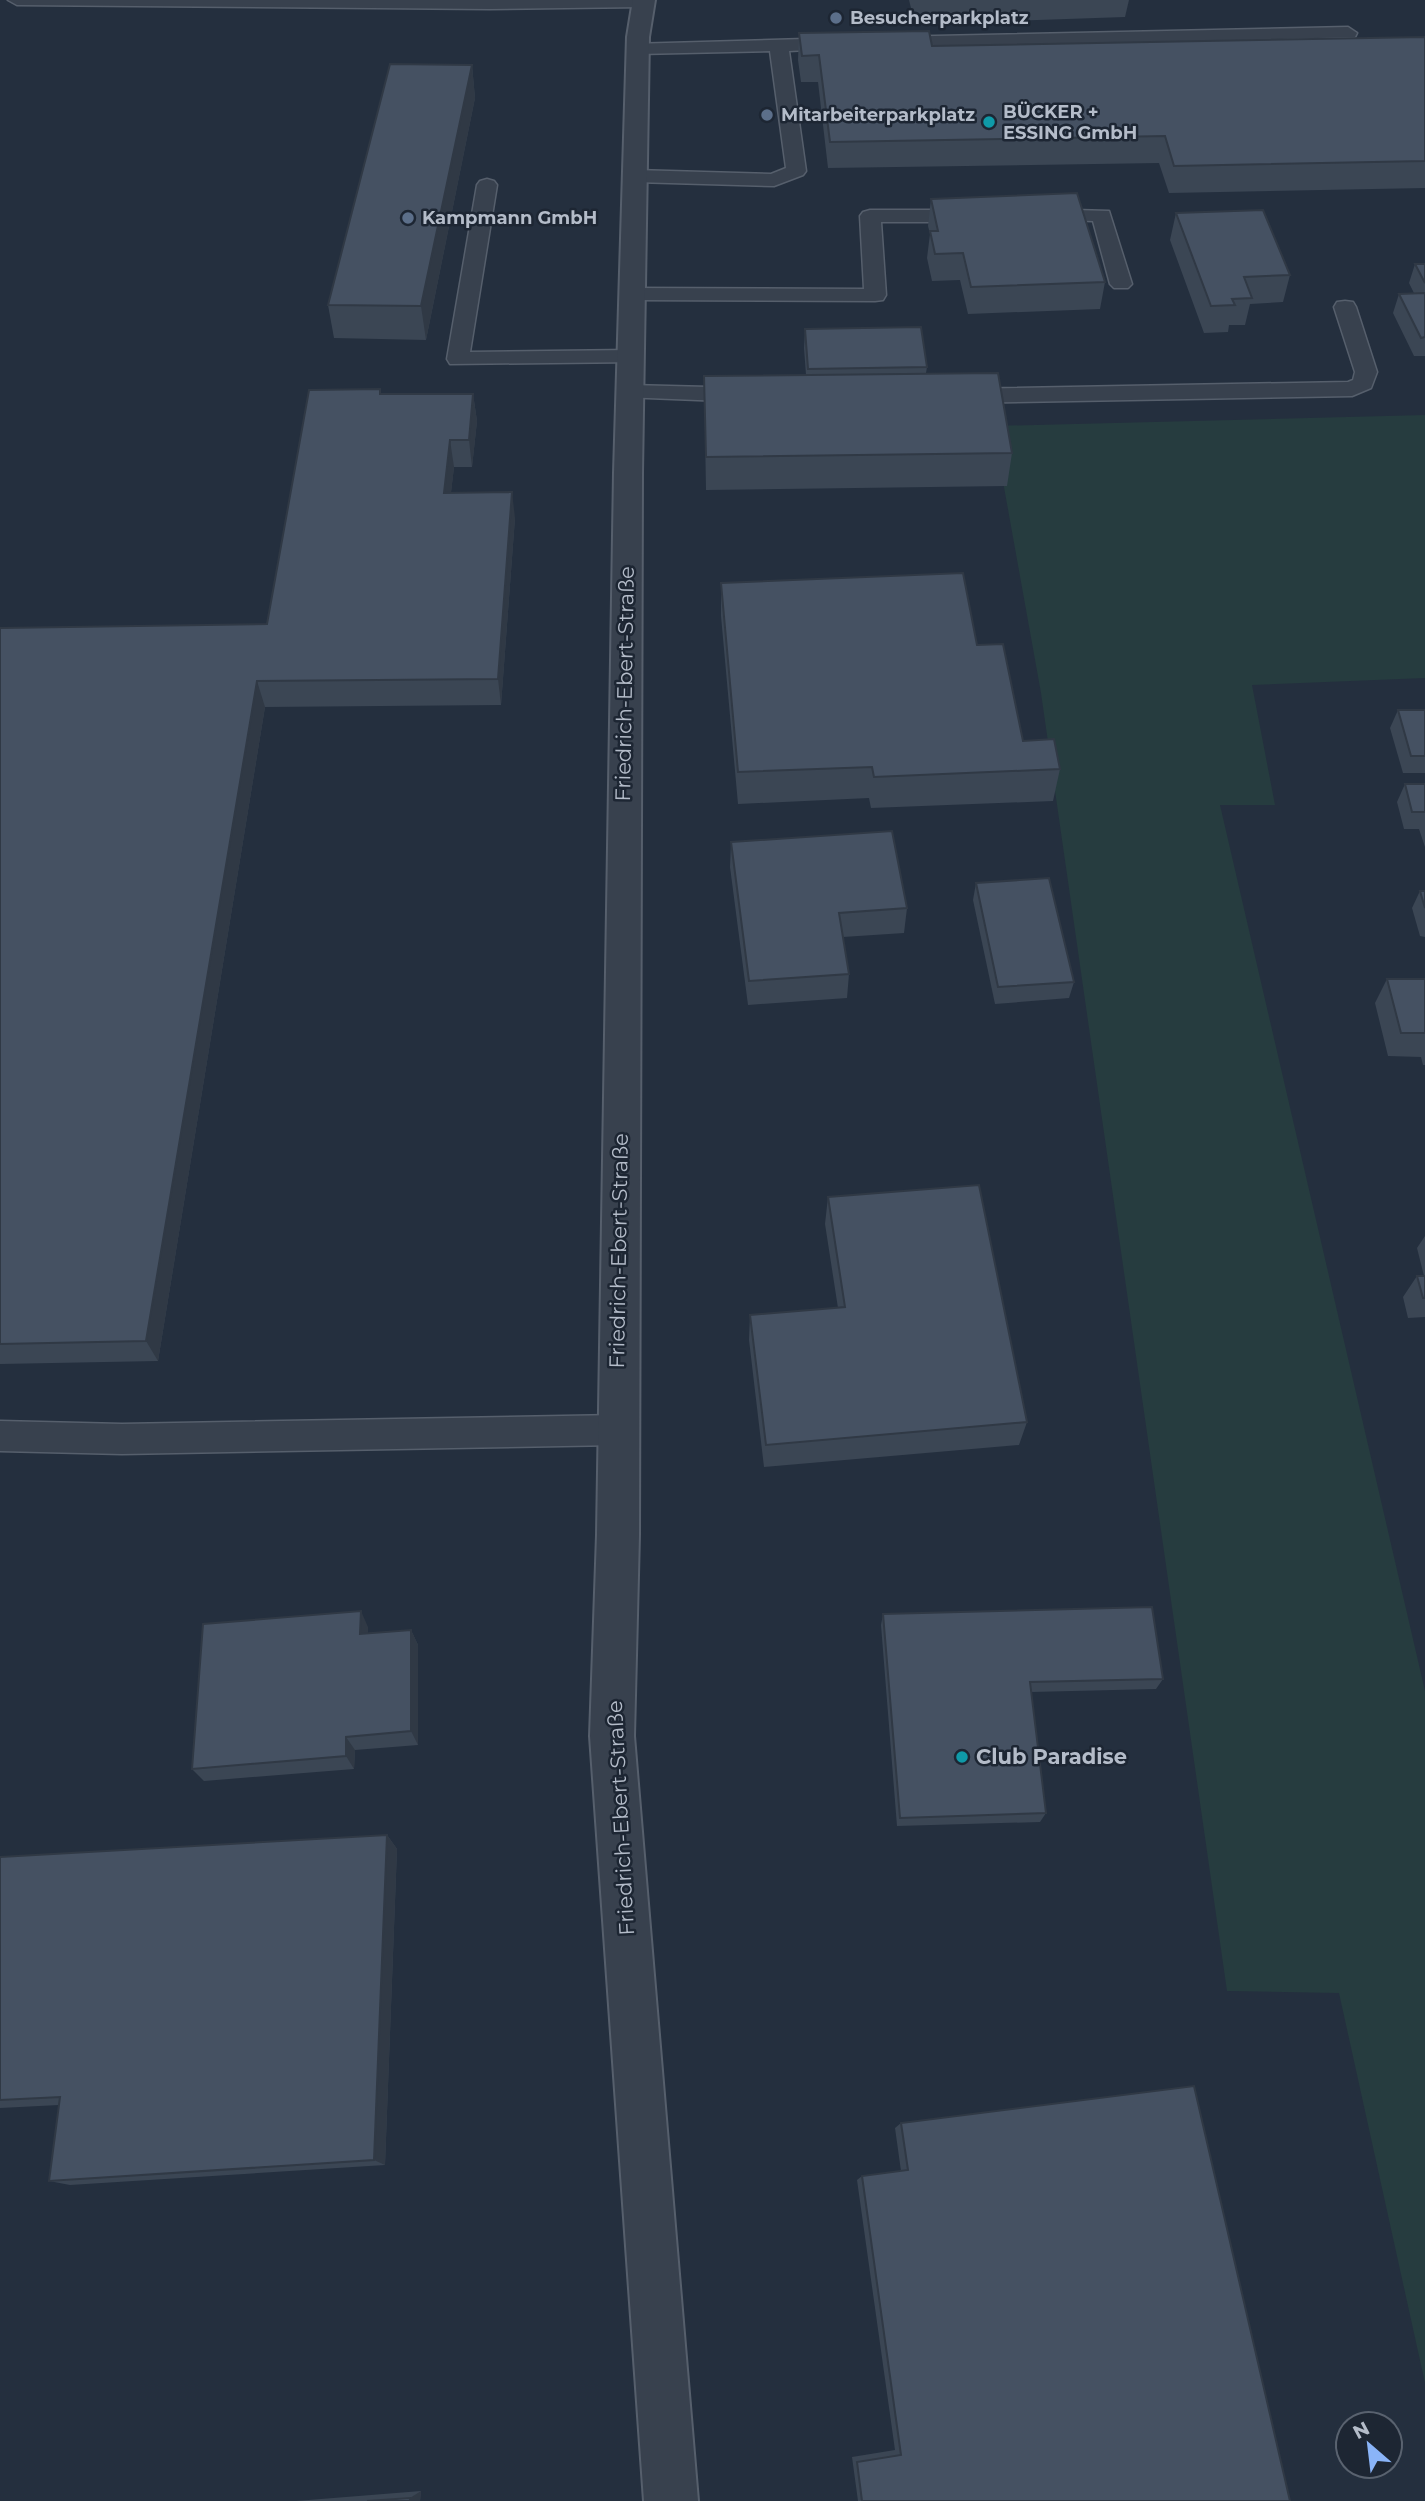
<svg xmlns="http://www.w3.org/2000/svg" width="1425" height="2501" viewBox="0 0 1425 2501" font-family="Montserrat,sans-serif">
<rect width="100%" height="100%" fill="#242f3e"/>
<polygon fill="#263c3f" points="1425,415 1425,678 1252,685 1275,805 1220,805 1425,1691 1425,2383 1339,1993 1227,1991 1041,693 993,426"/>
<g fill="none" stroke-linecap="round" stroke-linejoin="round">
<defs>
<g id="service">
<polygon points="8,0 651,0 652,2 643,7 490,9 17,5"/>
<polygon points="1348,27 1357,33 1355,37 888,49 879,43 888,37"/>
<polygon points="840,38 847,40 849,44 847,48 789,51 806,171 803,175 774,186 635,182 628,180 625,176 628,172 635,170 771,174 786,168 770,51 638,54 629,48 631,44"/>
<polygon points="487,179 494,181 497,185 470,352 631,350 639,352 642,357 639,362 450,364 447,359 477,185 480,181"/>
<polygon points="1040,209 1109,211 1132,284 1128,288 1114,288 1110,284 1093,221 1033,219 1030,215 1033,211"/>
<polygon points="870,210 971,210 978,212 981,216 978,220 971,222 881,222 886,295 883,300 875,301 632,300 624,299 621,294 624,289 632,288 864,289 860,216 863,212"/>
<polygon points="1345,301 1353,302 1356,307 1377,372 1371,388 1352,396 960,403 952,401 949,396 952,391 960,389 1348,382 1353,380 1355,372 1334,307 1337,302"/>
<polygon points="630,385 748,388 756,390 759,395 756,400 748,402 622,397 619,392 622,387"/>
<polygon points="618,1415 630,1419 635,1430 630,1441 618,1445 122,1454 0,1451 0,1421 122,1424"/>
</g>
<polygon id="minor" points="633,0 655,0 649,37 642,473 639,1535 634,1736 698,2501 644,2501 590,1736 597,1535 614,473 627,37"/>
</defs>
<use href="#service" stroke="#565f6c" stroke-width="3"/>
<use href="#minor" stroke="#565f6c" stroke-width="4"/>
<use href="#service" fill="#38414e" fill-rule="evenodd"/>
<use href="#minor" fill="#38414e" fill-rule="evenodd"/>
</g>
<g fill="#3b4654">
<polygon points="909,0 1129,0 1125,17 915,24"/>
<polygon points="799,33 932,46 1425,37 1425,188 1169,193 1159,163 828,168 818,82 801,82 798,60"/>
<polygon points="472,65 475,98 426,340 334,338 328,305"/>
<polygon points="931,199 1105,282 1100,309 968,314 960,280 932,281 927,258 930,234 928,226"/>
<polygon points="1176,213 1290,275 1283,302 1250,304 1245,325 1229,325 1228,332 1204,333 1170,240"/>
<polygon points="1415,264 1425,264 1425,356 1414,356 1393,313 1399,294 1414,293 1409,283"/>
<polygon points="805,329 927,367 926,373 1012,453 1007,486 706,490 704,376 806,375 804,348"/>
<polygon points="381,394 473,394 477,421 472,467 454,467 451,492 515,518 501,705 265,707 158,1361 0,1364 0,628 267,624"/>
<polygon points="721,583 977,645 1023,741 1060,769 1053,801 871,808 869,798 738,804 721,616"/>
<polygon points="1398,710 1425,710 1425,773 1403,773 1390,728"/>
<polygon points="1405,784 1425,784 1425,847 1419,829 1404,829 1397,802"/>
<polygon points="731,842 907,908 904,933 843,937 849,974 847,998 748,1005 730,867"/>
<polygon points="976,883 1074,982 1069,998 995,1004 973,900"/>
<polygon points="1420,891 1425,891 1425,937 1420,936 1412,908"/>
<polygon points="1387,979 1425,979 1425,1065 1423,1065 1421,1057 1388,1056 1375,1003"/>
<polygon points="828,1197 1027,1422 1019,1445 764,1467 749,1340 750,1315 838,1308 825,1224"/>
<polygon points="1425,1236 1425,1317 1408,1318 1403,1297 1417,1276 1424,1276 1417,1248"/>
<polygon points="883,1614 1163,1679 1156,1689 1031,1692 1046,1813 1040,1822 897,1826 881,1625"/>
<polygon points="368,1627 368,1633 411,1630 418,1645 418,1745 355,1750 354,1769 204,1781 192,1769"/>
<polygon points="387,1835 397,1849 385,2165 70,2185 49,2181 59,2105 0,2108 0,1857"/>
<polygon points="901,2123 1290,2501 858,2501 852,2457 895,2450 857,2180 862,2176 901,2171 895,2128"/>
<polygon points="421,2491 420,2501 296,2501"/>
</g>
<g fill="#303945">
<polygon points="472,65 475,98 426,340 421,306"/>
<polygon points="473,394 477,421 472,467 469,440"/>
<polygon points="450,440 454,467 448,519 444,493"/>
<polygon points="512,492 515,518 501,705 498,679"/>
<polygon points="257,681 265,707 158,1361 146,1341"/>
<polygon points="361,1611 368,1627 368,1649 360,1634"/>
<polygon points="411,1630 418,1645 418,1745 411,1731"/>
<polygon points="346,1737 355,1750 354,1769 346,1756"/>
<polygon points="387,1835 397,1849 385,2165 374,2160"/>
<polygon points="421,2491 420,2501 410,2501 410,2498"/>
</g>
<g fill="#455162" stroke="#303945" stroke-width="2">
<polygon points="929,31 932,46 1425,37 1425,161 1174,166 1165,136 830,142 819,55 802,56 799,33"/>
<polygon points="390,64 472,65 421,306 328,305"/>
<polygon points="1077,193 1105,282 971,287 963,253 935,254 930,231 938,231 931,199"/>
<polygon points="1263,210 1290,275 1244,277 1252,298 1232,299 1235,305 1211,306 1176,213"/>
<polygon points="1415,264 1425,264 1425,283"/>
<polygon points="1425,293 1425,337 1421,338 1399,294"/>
<polygon points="921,327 927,367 808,369 805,329"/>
<polygon points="998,373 1012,453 706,457 704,376"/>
<polygon points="380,389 380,394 473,394 469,440 450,440 444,493 512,492 498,679 257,681 146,1341 0,1344 0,628 267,624 309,390"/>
<polygon points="963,573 977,645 1003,644 1023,741 1054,739 1060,769 874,777 872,767 738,772 721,583"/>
<polygon points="1398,710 1425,710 1425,756 1411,756"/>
<polygon points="1405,784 1425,784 1425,812 1412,812"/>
<polygon points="892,831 907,908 839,913 849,974 749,981 731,842"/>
<polygon points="1049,878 1074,982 998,987 976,883"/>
<polygon points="1420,891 1425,891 1425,908"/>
<polygon points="1387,979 1425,979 1425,1033 1401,1033"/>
<polygon points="979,1185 1027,1422 766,1445 750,1315 845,1307 828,1197"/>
<polygon points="1417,1276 1425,1276 1425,1298 1423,1298"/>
<polygon points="1152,1607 1163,1679 1030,1682 1046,1813 900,1818 883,1614"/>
<polygon points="361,1611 360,1634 411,1630 411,1731 346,1737 346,1756 192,1769 203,1624"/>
<polygon points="387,1835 374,2160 49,2181 60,2097 0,2100 0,1857"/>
<polygon points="1194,2086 1290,2501 862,2501 857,2462 901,2455 862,2176 908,2170 901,2123"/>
<polygon points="410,2498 410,2501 367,2501"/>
</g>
<g fill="#5c6f8a" stroke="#1d2633" stroke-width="2.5">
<circle cx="836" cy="18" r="7"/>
<circle cx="767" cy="115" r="7"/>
<circle cx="408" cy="218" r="7"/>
</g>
<g fill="#0f9aa8" stroke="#1d2633" stroke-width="2.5">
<circle cx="989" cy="122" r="7"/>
<circle cx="962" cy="1757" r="7"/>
</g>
<g text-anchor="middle" stroke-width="5" stroke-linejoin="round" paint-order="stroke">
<g font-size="18" font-weight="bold" fill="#b4bcc9" stroke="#1d2633" text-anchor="start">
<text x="850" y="24">Besucherparkplatz</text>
<text x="1003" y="118">BÜCKER +<tspan x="1003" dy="21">ESSING GmbH</tspan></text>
<text x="781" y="121">Mitarbeiterparkplatz</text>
<text x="422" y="224">Kampmann GmbH</text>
</g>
<g font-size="21" fill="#b4bcc9" stroke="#1d2633">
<text transform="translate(625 684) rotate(-89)" y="7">Friedrich-Ebert-Straße</text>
<text transform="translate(619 1251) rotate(-89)" y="7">Friedrich-Ebert-Straße</text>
<text transform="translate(621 1818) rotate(-93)" y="7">Friedrich-Ebert-Straße</text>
</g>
<g font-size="21" font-weight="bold" fill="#b4bcc9" stroke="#1d2633" text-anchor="start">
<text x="976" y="1764">Club Paradise</text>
</g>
</g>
<g transform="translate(1369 2445) rotate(332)"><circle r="33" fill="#1d2633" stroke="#59626f" stroke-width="2"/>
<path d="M0-5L12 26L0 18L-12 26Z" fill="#8ab4f8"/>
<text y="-10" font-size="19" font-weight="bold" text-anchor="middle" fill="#b4bcc9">N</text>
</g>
</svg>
